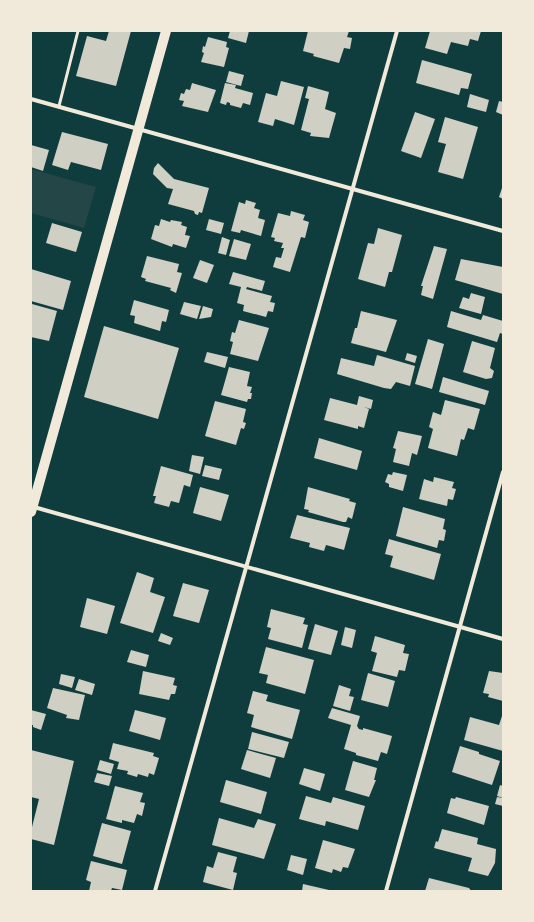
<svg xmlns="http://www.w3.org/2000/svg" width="534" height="922" viewBox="0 0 534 922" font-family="'PT Sans',sans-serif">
<rect width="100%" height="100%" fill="#0f3d3e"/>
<polygon fill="#244646" points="31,169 96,187 84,228 31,213"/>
<g fill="#cfcfc3">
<polygon points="109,31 131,31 116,86 76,76 87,36 106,41"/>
<polygon points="230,31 249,31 246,43 228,38"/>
<polygon points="308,31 349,31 347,37 352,38 350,49 344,48 339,63 313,56 314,54 303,51"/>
<polygon points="430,31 481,31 478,41 470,39 468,46 451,42 447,54 425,48"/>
<polygon points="208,37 227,42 226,47 229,48 224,67 201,62 204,53 202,52 203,46 205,47"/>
<polygon points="422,60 472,74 468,89 461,88 459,95 416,83"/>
<polygon points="229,71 244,75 241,86 226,82"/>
<polygon points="281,81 304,87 294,125 275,119 273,126 258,122 266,93 277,96"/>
<polygon points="192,83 216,90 208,112 182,106 184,101 179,100 181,93 184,94 186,89 190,90"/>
<polygon points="225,83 236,85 235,88 253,93 250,105 243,103 241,108 230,105 230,103 227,102 226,105 220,103"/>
<polygon points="308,86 329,92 325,109 336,113 329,138 310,136 311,133 301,130 309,99 305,98"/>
<polygon points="470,94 489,100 486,112 467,107"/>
<polygon points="499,101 503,102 503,115 496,112"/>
<polygon points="415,112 435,119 421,158 401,151"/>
<polygon points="445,117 478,127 463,179 438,172 446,144 438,142"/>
<polygon points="62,132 108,144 101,170 71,162 68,170 52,165"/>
<polygon points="31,145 49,150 43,171 31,167"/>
<polygon points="158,163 174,179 209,188 202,213 199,212 198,215 195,214 194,211 168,204 173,189 167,188 153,174 154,168"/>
<polygon points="503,185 503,199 499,197"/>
<polygon points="246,200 256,203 254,208 260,210 258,218 265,220 261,236 241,230 240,233 231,231 239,202 245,204"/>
<polygon points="291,211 305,215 303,220 309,222 305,238 301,237 290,272 273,267 276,257 281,258 284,248 281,248 283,243 274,241 275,238 271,237 278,213 290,216"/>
<polygon points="161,219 170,222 171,220 182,222 181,225 187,227 185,235 190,236 186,248 173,244 172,247 151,239 155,225 159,226"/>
<polygon points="209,219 224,223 221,234 206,230"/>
<polygon points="52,223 82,232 76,252 46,243"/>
<polygon points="378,228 402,235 392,272 389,272 385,287 358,279 368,243 374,244"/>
<polygon points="222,237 230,240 226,255 218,253"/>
<polygon points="234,239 251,244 246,260 229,256"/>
<polygon points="434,246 447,249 433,299 421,295 423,286 421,286"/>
<polygon points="147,256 179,264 177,272 182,273 176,293 170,290 171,288 145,281 146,279 141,277"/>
<polygon points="461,259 503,267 503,294 455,280"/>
<polygon points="200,260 214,265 207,283 193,278"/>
<polygon points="31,269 71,281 63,310 31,301"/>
<polygon points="233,272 265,281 262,291 247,287 246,289 272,296 270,302 275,303 273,312 268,311 266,317 243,311 244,305 237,303 241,287 229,284"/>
<polygon points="471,293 485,297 481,314 459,308 463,297 469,299"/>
<polygon points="134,300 169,310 166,322 162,321 160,331 134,323 135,316 130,315"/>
<polygon points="184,302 201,306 197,319 180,314"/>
<polygon points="32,304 57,311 49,341 31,337"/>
<polygon points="203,306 213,309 211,317 199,319"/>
<polygon points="361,311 397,320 386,352 351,343 355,328 357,328"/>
<polygon points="451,311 481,320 483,315 503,321 503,334 500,333 497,342 447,327"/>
<polygon points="239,320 269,328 258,361 230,354 233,342 230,341 232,332 235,333"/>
<polygon points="104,326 179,348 158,419 84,397"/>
<polygon points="428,339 444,344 432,389 415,384"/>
<polygon points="472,341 495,348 490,368 494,371 492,378 486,379 463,372"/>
<polygon points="207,352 228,357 225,368 204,362"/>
<polygon points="407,353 417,356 415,363 405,360"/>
<polygon points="377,355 415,366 410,386 396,382 391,389 384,388 337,374 341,358 374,366"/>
<polygon points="229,367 250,372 247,386 252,387 250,393 252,393 251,399 248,399 247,402 221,395"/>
<polygon points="443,377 489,391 485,405 439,392"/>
<polygon points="359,396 373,400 371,409 364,407 369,409 364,428 358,426 358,429 324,420 330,398 357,405"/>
<polygon points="445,400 480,409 474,430 468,428 464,440 461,439 457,456 428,448 433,429 429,427 433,412 441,415"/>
<polygon points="215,401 246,409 243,422 246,423 244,429 241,428 236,445 205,436"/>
<polygon points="398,431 422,436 417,455 412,453 409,466 393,462 396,449 393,448"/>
<polygon points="319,438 362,451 357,470 314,458"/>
<polygon points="192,455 204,457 200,474 189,471"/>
<polygon points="205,465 222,469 219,480 202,476"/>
<polygon points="161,466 193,475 190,487 184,485 179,503 171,501 169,507 154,503 156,496 153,496"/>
<polygon points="393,472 407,475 403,491 389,487 389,484 385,482 388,474 392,475"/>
<polygon points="434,477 454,482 452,488 456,489 453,500 448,499 447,506 419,499 424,479 433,482"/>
<polygon points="200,487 229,495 221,521 193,513"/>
<polygon points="308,487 350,499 349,501 356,503 352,519 348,517 346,522 343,522 308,512 309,510 304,509"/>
<polygon points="403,507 445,519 443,529 446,530 444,541 439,540 437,548 396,536"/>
<polygon points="297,515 350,528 344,550 326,545 324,551 309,547 310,543 290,538"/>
<polygon points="389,539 441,554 434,580 390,567 393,556 385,554"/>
<polygon points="137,572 154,578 150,592 165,597 153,633 120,623"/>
<polygon points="183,583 209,590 199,623 173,616"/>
<polygon points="87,598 115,606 107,634 80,627"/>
<polygon points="271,609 305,618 303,624 308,625 302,648 268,639 271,628 267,627"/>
<polygon points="315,624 338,631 331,655 308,649"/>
<polygon points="345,627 356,630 352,648 341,645"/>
<polygon points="161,633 173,638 170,645 158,641"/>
<polygon points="375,636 405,645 403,653 409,654 405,671 399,670 397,677 372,671 377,653 371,651"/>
<polygon points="266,647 314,660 305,694 266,683 268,675 259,673"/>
<polygon points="131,650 149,655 146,667 127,662"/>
<polygon points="143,671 175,678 173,685 177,686 175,694 171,694 169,700 139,694"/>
<polygon points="489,671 503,673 503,701 488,697 489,694 483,693"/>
<polygon points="368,673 395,681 388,707 361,700"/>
<polygon points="61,674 75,677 72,688 59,684"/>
<polygon points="79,679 95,684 92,695 75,690"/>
<polygon points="339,685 351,689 349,696 354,697 350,711 333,706"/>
<polygon points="53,688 85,695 79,720 66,718 67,715 47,708"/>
<polygon points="253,691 268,695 266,701 300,710 292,739 251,727 254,715 247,713"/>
<polygon points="332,708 360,716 357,726 359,729 363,730 363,728 392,736 387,754 381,752 378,761 356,755 356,753 344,749 351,725 328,718"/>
<polygon points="31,710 46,714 41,730 33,727 33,725 31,725"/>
<polygon points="135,710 166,718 160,740 129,731"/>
<polygon points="503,713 503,751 464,740 470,717 499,725"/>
<polygon points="252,732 289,742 284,758 248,749"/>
<polygon points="113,743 154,753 153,756 159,758 154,775 149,773 148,777 138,774 137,777 127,774 128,771 117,769 119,762 109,759"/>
<polygon points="460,746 479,752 479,754 500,761 492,785 452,772"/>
<polygon points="31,750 74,761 54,845 31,839 31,831 39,799 31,797"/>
<polygon points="247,750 276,758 270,778 241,769"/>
<polygon points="100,760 114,764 111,774 97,770"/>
<polygon points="353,761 377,768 374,780 376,780 369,797 345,790"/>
<polygon points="304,768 325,774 320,791 299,784"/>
<polygon points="97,773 112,776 109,786 94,782"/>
<polygon points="226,780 267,792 261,814 220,802"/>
<polygon points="500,785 503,786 503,798 497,796"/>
<polygon points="115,786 143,793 140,802 145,803 142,816 137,814 134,823 122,820 122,823 106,819"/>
<polygon points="306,796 331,803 333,797 365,806 358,830 326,821 325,826 299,819"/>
<polygon points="456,797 489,806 484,825 447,813 451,798 455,799"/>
<polygon points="497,797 503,798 503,806 495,804"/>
<polygon points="219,818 254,828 258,819 276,824 264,859 212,845"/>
<polygon points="102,823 131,831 122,864 93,856"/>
<polygon points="442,829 478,838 477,844 496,849 495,863 488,876 468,871 472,858 434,848 436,841 438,842"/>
<polygon points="323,840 355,849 348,868 343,867 341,872 333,869 332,873 315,868"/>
<polygon points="218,852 237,857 233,872 237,873 233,890 203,882 207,866 213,868"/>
<polygon points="291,855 307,859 303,875 287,870"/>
<polygon points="91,861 127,870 122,890 112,888 111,891 89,891 91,882 86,880"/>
<polygon points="429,878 469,888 471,891 425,891"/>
<polygon points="303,884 329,890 329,891 302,891"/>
</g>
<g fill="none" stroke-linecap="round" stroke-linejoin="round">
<polyline stroke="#f1e9da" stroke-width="3" points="59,106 78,31"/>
<g stroke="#f1e9da" stroke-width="4">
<polyline points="31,99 503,231"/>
<polyline points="34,507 503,639"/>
<polyline points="155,891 397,31"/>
<polyline points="386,891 503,472"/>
</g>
<polyline stroke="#f1e9da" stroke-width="10" points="31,512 166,31"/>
</g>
<rect width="534" height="922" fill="none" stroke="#f1e9da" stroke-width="64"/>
</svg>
